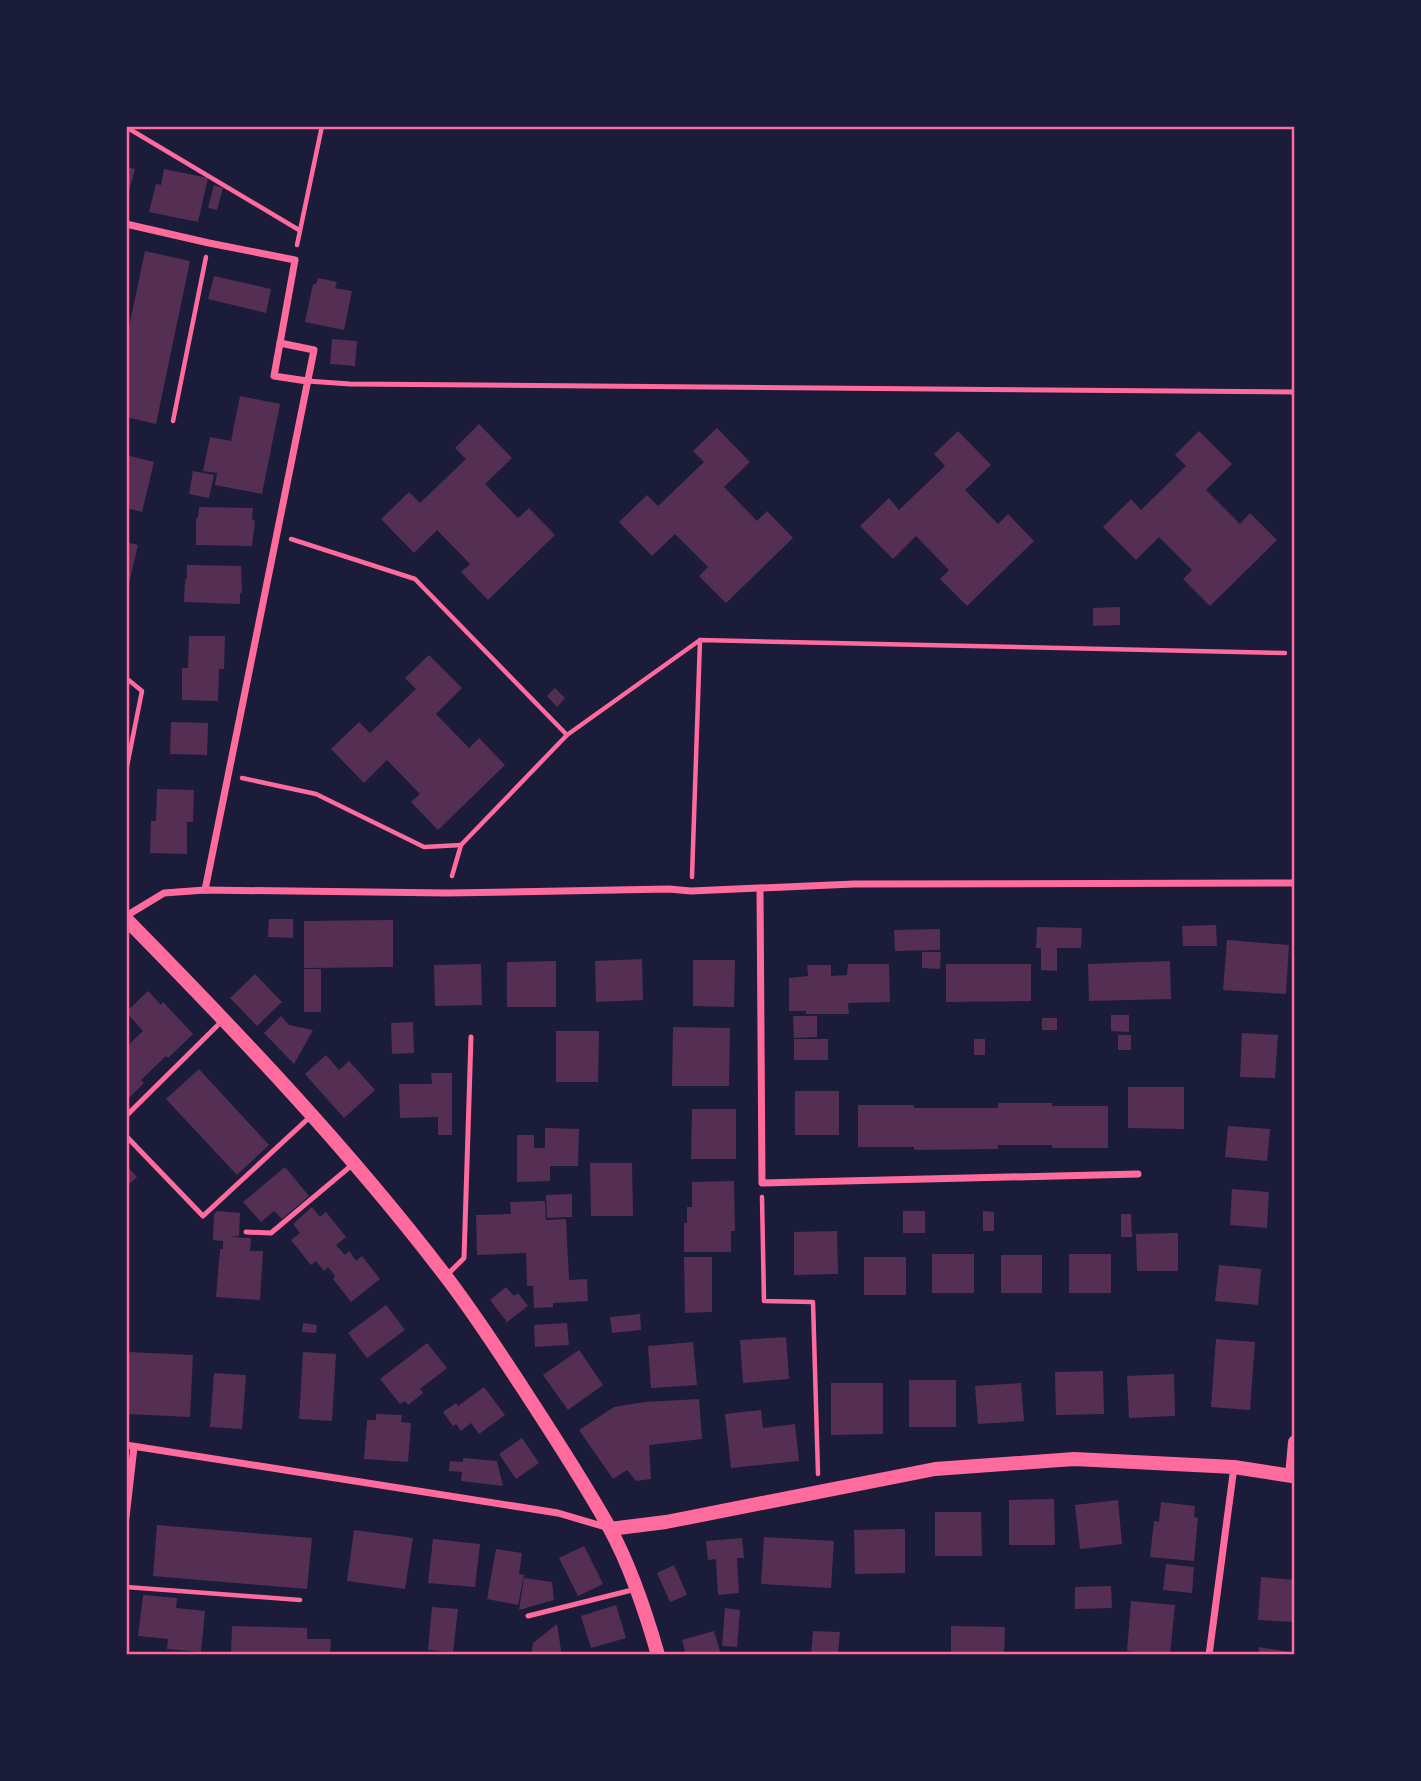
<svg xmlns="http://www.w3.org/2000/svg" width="1421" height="1781" viewBox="0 0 1421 1781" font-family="'IBM Plex Sans',sans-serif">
<rect width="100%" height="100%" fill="#1b1b3a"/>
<g fill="#542f53">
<polygon points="126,167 135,169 129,191 126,191"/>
<polygon points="164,169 208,178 198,222 149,212 156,184 161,185"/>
<polygon points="214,185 223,188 217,210 208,208"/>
<polygon points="145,251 190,261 156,424 126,417 126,341"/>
<polygon points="214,276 271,289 266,313 208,299"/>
<polygon points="318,278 337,282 335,288 352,291 344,330 305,322 313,284 316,284"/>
<polygon points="332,339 357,341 355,366 330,364"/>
<polygon points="240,396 280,404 262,494 215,485 217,473 203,471 210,437 231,441"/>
<polygon points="479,424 512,458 485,484 518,518 529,508 555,535 488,600 461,572 470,564 437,530 414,553 381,519 409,492 420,503 466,459 455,448"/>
<polygon points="717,428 750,462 724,487 757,521 767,511 793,538 726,603 699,576 708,567 675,534 652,556 619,522 647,495 658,506 704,462 693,451"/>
<polygon points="958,431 991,465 965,490 998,524 1008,514 1034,541 967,606 940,579 949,570 916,536 893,559 860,526 889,498 899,510 945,466 934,454"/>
<polygon points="1199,431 1232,464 1206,490 1240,524 1250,513 1277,540 1210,606 1183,579 1192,570 1159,537 1136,560 1103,527 1131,499 1141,510 1186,466 1175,455"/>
<polygon points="126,455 154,462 142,512 126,508"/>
<polygon points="193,471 214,475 209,498 189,494"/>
<polygon points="199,507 253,508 252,519 255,521 252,546 196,545 196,519 198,517"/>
<polygon points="126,542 138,545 127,592 126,592"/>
<polygon points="187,565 241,566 242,592 240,594 240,604 184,602 185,580 187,578"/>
<polygon points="1120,607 1120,625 1093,626 1093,608"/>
<polygon points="189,636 225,636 224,669 219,669 218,701 182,700 182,668 188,668"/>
<polygon points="429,655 462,688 436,714 469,748 479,738 505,765 438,830 411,802 420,794 387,760 364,783 331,749 359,722 370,733 416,689 405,678"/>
<polygon points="555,688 565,698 557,707 547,696"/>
<polygon points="171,722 208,723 207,755 170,754"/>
<polygon points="157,789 194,790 193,822 187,822 187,854 150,853 151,821 156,821"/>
<polygon points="269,919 293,919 293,938 268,937"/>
<polygon points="393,920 393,967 304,968 304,921"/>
<polygon points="1216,925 1217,946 1183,946 1182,926"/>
<polygon points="1037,927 1082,928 1081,948 1057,948 1057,971 1041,970 1041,948 1036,948"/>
<polygon points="940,929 940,950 895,951 894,930"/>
<polygon points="1227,940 1289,945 1286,994 1223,990"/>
<polygon points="922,952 941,952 940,969 922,968"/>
<polygon points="642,959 643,1000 596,1002 595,961"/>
<polygon points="693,960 735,960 734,1007 693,1006"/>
<polygon points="556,961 556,1007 507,1007 507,962"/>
<polygon points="1170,961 1171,999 1089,1001 1088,964"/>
<polygon points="481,964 482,1005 435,1006 434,965"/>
<polygon points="848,964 889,964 890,1002 848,1003 849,1014 806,1014 806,1011 789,1011 789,978 808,976 807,965 831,965 831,976 847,975"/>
<polygon points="946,964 1031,964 1031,1001 946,1002"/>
<rect x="304" y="969" width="17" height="43"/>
<polygon points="255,974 282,1002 257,1026 230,998"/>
<polygon points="148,991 161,1005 163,1002 193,1034 168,1058 166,1056 141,1080 144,1083 126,1101 126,1047 143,1031 126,1012"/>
<polygon points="1111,1015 1129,1015 1129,1032 1111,1031"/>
<polygon points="281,1016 289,1025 313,1030 294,1064 264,1033"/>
<polygon points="793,1016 817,1016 817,1037 794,1038"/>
<rect x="1042" y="1018" width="15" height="12"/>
<polygon points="413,1022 414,1053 392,1054 391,1023"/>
<polygon points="673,1027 730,1028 729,1086 672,1086"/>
<polygon points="556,1031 599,1031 598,1082 556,1082"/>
<polygon points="1242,1033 1278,1035 1275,1078 1240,1077"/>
<rect x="1118" y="1035" width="13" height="15"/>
<rect x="794" y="1039" width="34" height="21"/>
<rect x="974" y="1039" width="11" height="16"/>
<polygon points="326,1055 339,1070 349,1061 375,1090 344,1118 305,1074"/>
<polygon points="199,1069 269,1145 237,1175 166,1099"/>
<polygon points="431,1073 452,1073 452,1135 438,1135 438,1117 400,1118 399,1084 432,1084"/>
<polygon points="1128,1087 1184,1087 1184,1129 1128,1128"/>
<rect x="795" y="1091" width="44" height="44"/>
<polygon points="998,1103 1052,1103 1052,1106 1108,1106 1108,1148 1052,1148 1052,1145 998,1145 998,1149 914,1150 914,1147 858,1147 858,1105 914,1105 914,1108 998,1108"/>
<polygon points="692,1109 736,1109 736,1159 691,1159"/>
<polygon points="1228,1126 1270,1129 1267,1161 1225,1157"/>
<polygon points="545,1128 579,1129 578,1166 550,1166 550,1181 517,1182 517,1135 534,1135 534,1148 545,1148"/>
<polygon points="590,1163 632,1163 633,1216 591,1216"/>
<polygon points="126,1165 137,1177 126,1187"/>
<polygon points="285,1167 309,1196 282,1219 274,1211 261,1222 243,1202"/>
<polygon points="734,1181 735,1231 731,1231 731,1252 684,1252 684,1223 687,1223 687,1207 692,1207 692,1182"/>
<polygon points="1232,1189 1269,1192 1267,1228 1230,1225"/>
<polygon points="572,1194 572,1217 547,1218 546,1195"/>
<polygon points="545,1201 546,1220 566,1219 569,1280 587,1279 588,1301 553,1303 553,1307 534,1308 533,1286 527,1286 526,1253 477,1255 476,1215 511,1214 510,1202"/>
<polygon points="312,1207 320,1217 326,1212 346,1237 336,1245 345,1255 349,1251 356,1261 362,1256 380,1279 351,1302 333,1279 335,1276 328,1267 324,1271 316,1261 311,1265 291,1240 300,1233 293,1224"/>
<polygon points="217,1211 240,1213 239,1236 229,1237 251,1238 250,1251 263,1251 260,1300 216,1297 220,1249 223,1249 223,1241 213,1240 214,1214"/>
<rect x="903" y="1211" width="22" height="22"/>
<polygon points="983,1211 994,1212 994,1231 983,1231"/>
<polygon points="1121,1214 1131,1214 1132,1237 1121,1237"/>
<polygon points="837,1231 838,1274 794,1275 794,1232"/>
<polygon points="1178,1233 1178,1271 1137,1271 1136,1234"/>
<rect x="932" y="1254" width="42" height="39"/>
<rect x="1069" y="1254" width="42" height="39"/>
<rect x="1001" y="1255" width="41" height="38"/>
<polygon points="684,1257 712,1257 712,1312 685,1313"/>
<rect x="864" y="1257" width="42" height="38"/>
<polygon points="1219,1265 1261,1269 1258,1305 1215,1301"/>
<polygon points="506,1287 514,1296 518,1293 528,1306 507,1322 490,1300"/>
<polygon points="386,1305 405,1330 367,1358 348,1333"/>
<polygon points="640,1314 641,1330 612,1333 610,1317"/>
<polygon points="303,1323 317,1325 316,1333 302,1332"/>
<polygon points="567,1323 569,1345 535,1347 534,1325"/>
<polygon points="786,1337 789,1379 743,1383 740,1340"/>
<polygon points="1216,1339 1255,1342 1250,1410 1211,1407"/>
<polygon points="693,1342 697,1385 651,1388 648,1346"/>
<polygon points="427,1343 447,1368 420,1389 423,1393 408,1405 405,1401 400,1404 380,1379"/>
<polygon points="579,1350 603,1385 568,1410 543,1375"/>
<polygon points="129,1352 193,1355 190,1417 127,1414"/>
<polygon points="303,1352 336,1354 332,1421 299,1419"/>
<polygon points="1103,1371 1104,1414 1056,1415 1055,1372"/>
<polygon points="214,1373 246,1375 242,1429 210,1427"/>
<polygon points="1174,1374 1175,1416 1129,1418 1127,1376"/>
<rect x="909" y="1380" width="47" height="47"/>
<polygon points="831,1383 883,1383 883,1434 831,1435"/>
<polygon points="1021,1383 1024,1421 978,1424 975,1386"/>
<polygon points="484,1387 505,1415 479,1434 471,1423 461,1431 456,1424 453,1426 443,1412 456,1403 458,1406"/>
<polygon points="699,1399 702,1439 649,1445 651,1479 636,1481 627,1470 613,1479 579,1430 614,1407 645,1402"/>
<polygon points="761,1410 763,1428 795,1424 799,1461 731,1468 725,1414"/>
<polygon points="376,1414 402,1415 401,1422 411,1423 408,1462 364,1459 367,1420 376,1420"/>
<polygon points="522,1438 539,1463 516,1479 499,1454"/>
<polygon points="463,1458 497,1461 503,1486 461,1481 462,1472 449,1471 450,1461 463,1462"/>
<polygon points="1054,1499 1055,1545 1009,1545 1009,1500"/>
<polygon points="1118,1500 1122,1544 1080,1549 1075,1505"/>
<polygon points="1161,1502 1195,1506 1194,1517 1198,1518 1194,1561 1150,1557 1154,1521 1159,1522"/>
<polygon points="935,1512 981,1512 982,1556 935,1556"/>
<polygon points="157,1525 312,1538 307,1589 153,1576"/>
<polygon points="905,1529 905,1573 855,1574 854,1530"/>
<polygon points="354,1530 413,1538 405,1589 347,1581"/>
<polygon points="764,1537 834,1541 831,1588 761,1584"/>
<polygon points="742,1538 744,1558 737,1558 739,1593 718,1595 716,1559 708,1560 706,1541"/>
<polygon points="433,1539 480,1544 475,1587 428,1583"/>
<polygon points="584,1546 603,1584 578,1596 559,1558"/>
<polygon points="496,1549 522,1553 519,1574 524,1575 518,1605 487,1599"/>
<polygon points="1166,1564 1194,1567 1192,1593 1163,1590"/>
<polygon points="674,1565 687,1595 670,1602 657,1573"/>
<polygon points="1261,1577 1295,1580 1295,1622 1258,1620"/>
<polygon points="524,1578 552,1582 554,1600 519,1610"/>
<polygon points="1111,1586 1112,1608 1075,1609 1075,1587"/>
<polygon points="143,1595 177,1598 176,1608 205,1611 201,1652 167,1649 168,1639 138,1636"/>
<polygon points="1131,1601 1175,1605 1170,1655 1127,1651"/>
<polygon points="616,1605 626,1638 591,1648 581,1616"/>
<polygon points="432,1607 458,1609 453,1652 428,1650"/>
<polygon points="725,1608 740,1610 737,1647 722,1646"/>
<polygon points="557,1624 561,1650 560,1655 531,1655 533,1643"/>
<polygon points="232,1626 307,1628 307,1639 331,1639 330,1655 231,1655"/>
<polygon points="951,1626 1005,1627 1004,1655 951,1655"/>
<polygon points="714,1631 721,1655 686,1655 682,1640"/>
<polygon points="813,1631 840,1632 838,1655 811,1655"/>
<polygon points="1259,1647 1295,1653 1295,1655 1258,1655"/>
</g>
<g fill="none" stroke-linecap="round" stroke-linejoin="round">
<g stroke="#ff6b9d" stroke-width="4.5">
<polyline points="126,127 299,230"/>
<polyline points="297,245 322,126"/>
<polyline points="173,421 206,257"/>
<polyline points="291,539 415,579 567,735"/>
<polyline points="126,678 142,691 126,771"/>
<polyline points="242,778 316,794 424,847 461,845"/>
<polyline points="452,876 461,845 567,735 700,640 1285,653"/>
<polyline points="692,877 700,640"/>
<polyline points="762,1197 764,1301 813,1302 818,1474"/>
<polyline points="126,1587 300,1600"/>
</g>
<g stroke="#ff6b9d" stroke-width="5">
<polyline points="307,381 350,384 1295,392"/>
<polyline points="126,1116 222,1021"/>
<polyline points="126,1136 203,1216 312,1115"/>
<polyline points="246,1232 271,1233 352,1165"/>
<polyline points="446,1276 464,1258 471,1037"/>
<polyline points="528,1616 636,1589"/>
</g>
<g stroke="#ff6b9d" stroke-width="7">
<polyline points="126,224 209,243 295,260 280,343"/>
<polyline points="760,889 762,1183 1138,1174"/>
<path d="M205,890C241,710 278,530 314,350L280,343L274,376L307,381"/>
<polyline points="126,916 164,893 205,890 448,893 669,889 691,891 854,884 1295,883"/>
<polyline points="126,1445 558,1513 609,1528"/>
<polyline points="126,1517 134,1447"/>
<polyline points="1209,1655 1234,1467"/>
</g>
<g stroke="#ff6b9d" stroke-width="14">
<path d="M126,919C237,1032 347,1147 444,1274C472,1310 497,1349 522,1387C552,1433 582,1479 609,1527C630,1565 646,1613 658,1655"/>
<polyline points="610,1529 666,1522 935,1469 1074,1459 1234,1467 1292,1476 1295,1442"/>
</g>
</g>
<rect width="1421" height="1781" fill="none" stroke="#1b1b3a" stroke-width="256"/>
<rect x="128" y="128" width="1165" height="1525" fill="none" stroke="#ff6b9d" stroke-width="2.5"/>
</svg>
